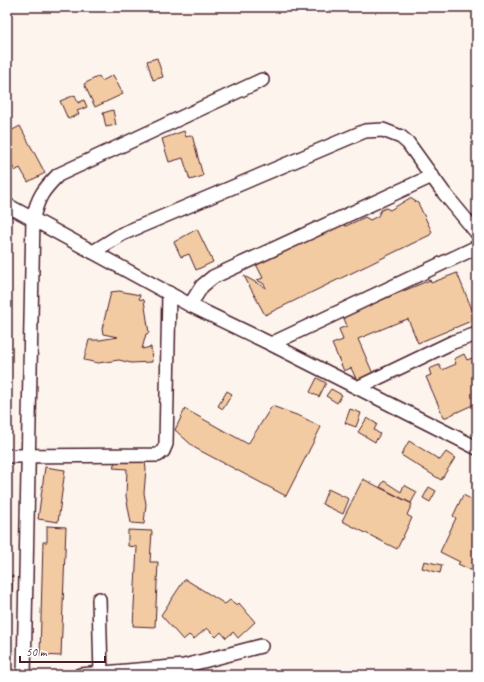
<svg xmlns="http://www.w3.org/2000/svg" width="484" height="682" viewBox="0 0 484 682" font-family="Caveat,sans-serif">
<rect width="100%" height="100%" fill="#fdf5ed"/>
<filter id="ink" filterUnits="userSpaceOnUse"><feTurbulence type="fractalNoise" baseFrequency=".025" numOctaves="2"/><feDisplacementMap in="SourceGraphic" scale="8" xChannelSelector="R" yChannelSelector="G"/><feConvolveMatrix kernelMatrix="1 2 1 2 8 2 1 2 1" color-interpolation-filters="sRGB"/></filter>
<g filter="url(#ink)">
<g fill="#f3cba3" stroke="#4a1f2b">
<polygon points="157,58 163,77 153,80 147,61"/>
<polygon points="113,75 123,94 95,107 84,84 99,76 102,81"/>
<polygon points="75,95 78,103 84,100 87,107 77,111 79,114 68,119 60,101"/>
<polygon points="113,110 116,125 106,127 103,113"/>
<polygon points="20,126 45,173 28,182 20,168 15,171 7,157 7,143 11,141 7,133"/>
<polygon points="184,131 186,137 192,135 203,176 190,180 183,158 169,162 162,139"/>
<polygon points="410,198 418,203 432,232 430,235 265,315 244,276 266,288 264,284 257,280 263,278 256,264 342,224 346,226 365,217 370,220 378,216 381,210 386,208 390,210"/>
<polygon points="197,229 213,262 196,270 189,254 181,257 174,242"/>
<polygon points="457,273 476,319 418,343 408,319 399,322 358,339 374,376 358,383 351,368 344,371 332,344 343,340 339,329 347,326 343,316 430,280 431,283"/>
<polygon points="119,291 140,295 139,299 144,300 149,333 146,334 142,349 151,347 152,362 131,363 119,360 98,363 84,360 89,340 100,340 118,337 103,334 102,329 111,292"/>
<polygon points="477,349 477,403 444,418 426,377 431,375 429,369 439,365 442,370 456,364 454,359 464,354 467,360 475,357 472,351"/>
<polygon points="317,378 326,383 319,397 310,392"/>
<polygon points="331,389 342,395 337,403 326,396"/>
<polygon points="227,391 232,394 223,409 218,406"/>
<polygon points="272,406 302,417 321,427 286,496 195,448 175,430 185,409 248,444"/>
<polygon points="350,409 361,413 356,427 345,423"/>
<polygon points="367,418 377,424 374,430 380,434 375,442 358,432"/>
<polygon points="409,441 440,460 446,452 455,458 441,480 401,455"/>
<polygon points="115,461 145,462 146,469 144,493 146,504 144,524 131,523 126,496 127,469 113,468"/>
<polygon points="45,467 65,470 58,522 38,519"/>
<polygon points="363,479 412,504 407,515 412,518 397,549 342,521"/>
<polygon points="384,481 401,492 404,485 417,492 411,503 380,487"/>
<polygon points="429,487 436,491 430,502 423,498"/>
<polygon points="328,489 349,499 343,514 322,504"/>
<polygon points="463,495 477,502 477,573 458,564 460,562 440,552 456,518 453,516"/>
<polygon points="47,526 66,527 61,656 40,655 43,542 47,542"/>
<polygon points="128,530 152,531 150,562 158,562 155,627 133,626 137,547 128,546"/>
<polygon points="424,561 442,565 440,573 422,568"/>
<polygon points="7,576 13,576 11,610 7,610"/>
<polygon points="185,579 225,604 230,600 237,605 239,603 255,622 238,638 233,632 226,638 221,632 216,637 207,628 194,639 189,635 183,640 161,615"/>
<polygon points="7,629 10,633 9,657 7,658"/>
</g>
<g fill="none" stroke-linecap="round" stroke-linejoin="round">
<defs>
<g id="minor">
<polyline points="7,205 190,305 271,344 477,448"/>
<polyline points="93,252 122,234 365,131 383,130 401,137 408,143 444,193 477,233"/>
<polyline points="190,305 202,286 213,277 432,176"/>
<polyline points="271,344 477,247"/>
<polyline points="359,387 453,342 477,334"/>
<polyline points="7,456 158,455 163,451 166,444 169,293"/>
<polyline points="99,599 101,674"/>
<path d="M24,675L33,218C38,197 43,190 58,175L262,80"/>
<polyline points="80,675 184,666 261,646"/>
</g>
</defs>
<use href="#minor" stroke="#4a1f2b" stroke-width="16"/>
<use href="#minor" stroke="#fff" stroke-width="13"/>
</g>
</g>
<rect width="484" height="682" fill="none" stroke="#fff" stroke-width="24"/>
<rect x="12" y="12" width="460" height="658" fill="none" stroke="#4a1f2b" stroke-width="1.5" filter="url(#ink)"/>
<path d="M20 656v6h85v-6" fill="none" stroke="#4a1f2b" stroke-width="2"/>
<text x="26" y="656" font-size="12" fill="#4a1f2b" stroke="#ffffff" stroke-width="3" paint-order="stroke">50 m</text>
</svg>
